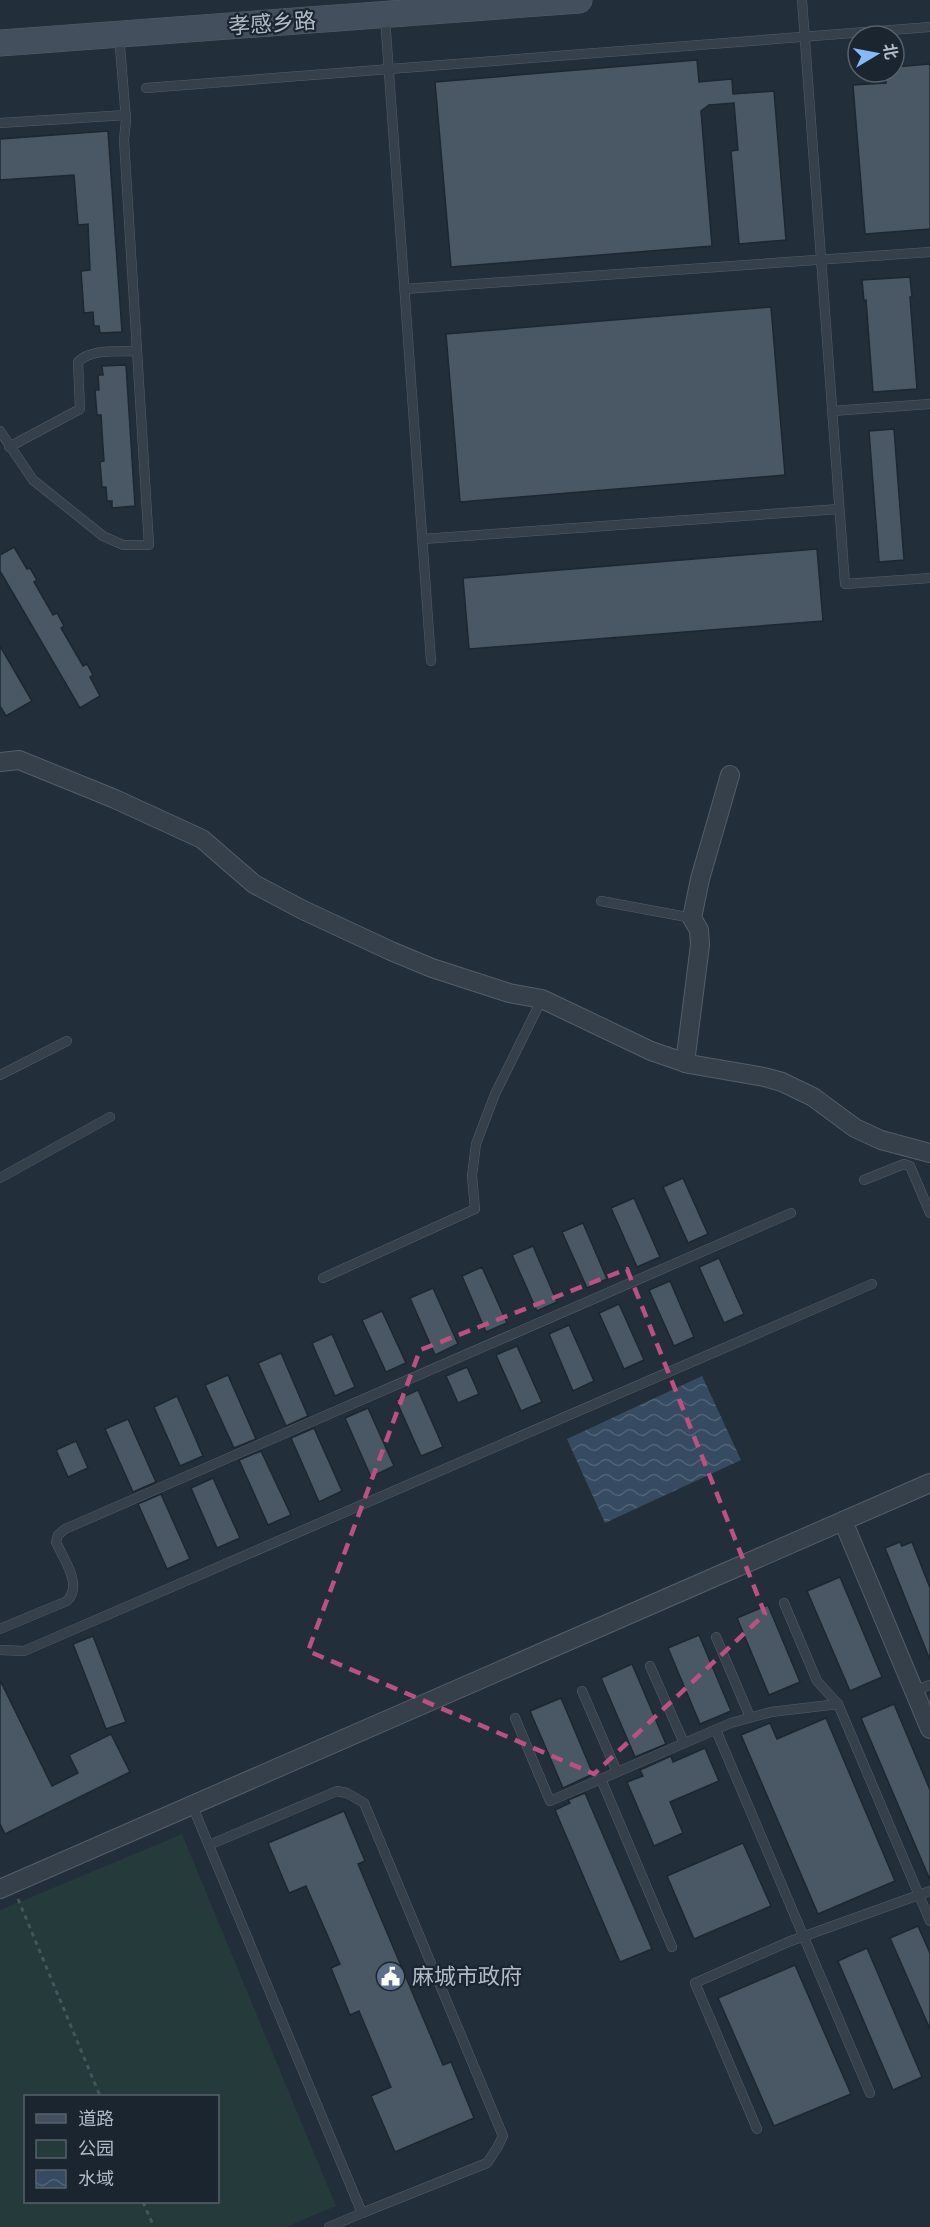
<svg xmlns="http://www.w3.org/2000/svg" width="930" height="2227" viewBox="0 0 930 2227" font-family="Karla,'Noto Sans SC',sans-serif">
<defs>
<pattern id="water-waves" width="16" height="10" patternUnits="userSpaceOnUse" patternTransform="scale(1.5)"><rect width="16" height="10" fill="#364b61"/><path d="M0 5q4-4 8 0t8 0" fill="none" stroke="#516376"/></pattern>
</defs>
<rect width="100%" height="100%" fill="#222e3a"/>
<path fill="#243a3b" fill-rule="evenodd" d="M182,1834L336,2206L286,2227H0V1910ZM26,2096H218V2202H26Z"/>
<polygon fill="url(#water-waves)" points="702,1376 741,1460 605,1523 567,1439"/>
<g fill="#4a5866" stroke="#1d2731" stroke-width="1.5">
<polygon points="697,60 699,82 732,79 733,94 774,91 786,240 739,244 731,151 738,150 734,103 709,105 701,111 712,246 451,267 435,82"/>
<polygon points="930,64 930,229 865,234 853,85 886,83 885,72 894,72 894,67"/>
<polygon points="108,131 122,332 100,333 99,326 94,326 93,312 84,313 81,271 90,270 88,224 78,225 74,175 0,180 0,139"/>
<polygon points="910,277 912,297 910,297 917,389 873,392 866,300 864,301 862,280"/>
<polygon points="771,307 785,475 460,502 446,334"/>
<polygon points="126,365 135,506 112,508 112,501 107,501 106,487 102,487 100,462 104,461 103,447 101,415 97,415 95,390 99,390 98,375 103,375 102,366"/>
<polygon points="894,429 904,560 879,562 869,431"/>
<polygon points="14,547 27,569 30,568 37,580 34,582 53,615 57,613 64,626 61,628 83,666 87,664 93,675 90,677 100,696 80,708 0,571 0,555"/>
<polygon points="817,549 823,621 469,649 463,578"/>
<polygon points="0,646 32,701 6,716 0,706"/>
<polygon points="683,1178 708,1234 688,1243 663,1187"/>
<polygon points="634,1198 660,1257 637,1267 611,1208"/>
<polygon points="583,1223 607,1279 587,1288 562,1232"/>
<polygon points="533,1246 557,1302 537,1311 512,1255"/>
<polygon points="719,1258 744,1314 724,1323 699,1267"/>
<polygon points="482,1267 507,1323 486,1332 462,1276"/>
<polygon points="670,1281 694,1337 674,1346 649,1290"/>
<polygon points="433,1288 458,1344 435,1355 410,1298"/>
<polygon points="619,1304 644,1360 624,1369 599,1313"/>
<polygon points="382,1311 406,1363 386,1372 362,1320"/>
<polygon points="569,1325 594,1381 573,1391 549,1334"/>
<polygon points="332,1334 355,1387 335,1396 312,1343"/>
<polygon points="517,1346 542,1402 521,1411 496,1355"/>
<polygon points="281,1353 308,1416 286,1426 258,1363"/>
<polygon points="467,1367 479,1394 458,1403 446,1376"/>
<polygon points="228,1375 256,1439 234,1448 205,1385"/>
<polygon points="418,1390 443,1447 421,1456 396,1400"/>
<polygon points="177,1396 203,1456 180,1466 154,1407"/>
<polygon points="368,1408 394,1466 371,1477 345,1418"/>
<polygon points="128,1419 156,1482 133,1492 105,1429"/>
<polygon points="314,1428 342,1491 319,1502 291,1438"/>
<polygon points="76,1441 88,1468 68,1477 56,1450"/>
<polygon points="261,1451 291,1515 268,1525 239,1460"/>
<polygon points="213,1478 240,1538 217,1548 191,1488"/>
<polygon points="161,1494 190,1559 167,1569 138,1504"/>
<polygon points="900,1542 902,1546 912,1542 930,1588 930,1660 885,1548"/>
<polygon points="840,1577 882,1677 850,1691 807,1591"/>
<polygon points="768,1605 800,1682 769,1695 737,1618"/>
<polygon points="699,1635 731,1711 700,1724 668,1648"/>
<polygon points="93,1636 126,1722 106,1729 73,1644"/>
<polygon points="632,1664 666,1744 635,1757 601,1678"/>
<polygon points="0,1680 52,1786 78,1773 69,1755 111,1734 130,1772 5,1834 0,1824"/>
<polygon points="561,1698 593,1774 563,1788 530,1711"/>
<polygon points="894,1704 930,1790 930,1880 861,1718"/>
<polygon points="826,1718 895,1881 818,1914 741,1735 770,1723 777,1739"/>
<polygon points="705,1748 719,1781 670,1802 683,1833 654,1846 627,1782 643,1776 640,1770 671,1756 673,1762"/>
<polygon points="585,1793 652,1949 620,1962 555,1810 570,1803 568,1800"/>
<polygon points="344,1811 365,1861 358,1864 443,2065 451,2062 474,2118 395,2152 371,2096 391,2087 359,2011 350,2015 331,1968 340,1964 306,1886 289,1893 268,1843"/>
<polygon points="743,1843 771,1906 694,1939 667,1876"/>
<polygon points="918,1926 930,1953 930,2029 890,1938"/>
<polygon points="867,1948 922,2077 893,2090 838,1961"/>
<polygon points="795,1965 851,2094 774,2126 718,1998"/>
</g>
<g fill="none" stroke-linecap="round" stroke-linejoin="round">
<defs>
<g id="service">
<polyline points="802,0 845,584 930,578"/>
<polyline points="385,17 431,661"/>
<polyline points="146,88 930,27"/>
<polyline points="0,123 126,115"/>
<polyline points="405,289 930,252"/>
<polyline points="832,411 930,404"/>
<polyline points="0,431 33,480 103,536 123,545 149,545 124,140 126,120 119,35"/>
<path d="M9,447L80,409L78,362C91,348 119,352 137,351"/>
<polyline points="423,539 839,509"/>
<polyline points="601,901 692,918"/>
<polyline points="0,1075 67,1041"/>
<polyline points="0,1178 110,1117"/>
<polyline points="864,1180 904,1164 910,1166 930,1213"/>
<polyline points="323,1278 475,1209 472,1176 476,1144 495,1094 542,999"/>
<polyline points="784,1603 817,1681 838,1704 930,1921"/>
<path d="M0,1629L67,1601C83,1585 64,1560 56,1542L58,1535L65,1529L791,1213"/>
<polyline points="716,1637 750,1717"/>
<polyline points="0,1650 24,1651 872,1284"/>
<polyline points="650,1666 684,1743"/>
<polyline points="582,1691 617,1772"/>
<polyline points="914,1691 930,1685"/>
<polyline points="515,1718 550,1801 731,1723 771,1712 838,1704"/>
<polyline points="716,1730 870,2093"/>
<polyline points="601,1779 672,1947"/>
<polyline points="192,1805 362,2213 329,2227"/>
<polyline points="209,1845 337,1791 347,1793 364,1803 503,2136 497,2148 487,2163 362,2213"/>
<polyline points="757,2129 695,1983 788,1942 930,1891"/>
</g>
<g id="minor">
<polyline points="0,762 19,760 115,799 202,839 254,884 303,910 391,951 432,968 509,993 542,999 651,1051 689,1064 764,1077 782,1082 813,1097 855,1128 881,1140 930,1153"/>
<polyline points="685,1063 700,945 699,930 692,918 700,879 730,775"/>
<polyline points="843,1521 930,1729"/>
<polyline points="0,1889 930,1483"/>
</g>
<polyline id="secondary" points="0,43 579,0"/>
</defs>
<use href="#service" stroke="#545e68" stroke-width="10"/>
<use href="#minor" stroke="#545e68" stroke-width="20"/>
<use href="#secondary" stroke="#545e68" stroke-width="27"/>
<g stroke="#425759" stroke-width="3" stroke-dasharray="4.5 4.5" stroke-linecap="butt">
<polyline points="18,1899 100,2096"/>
<polyline points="143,2202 154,2227"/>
</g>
<use href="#service" stroke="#36404b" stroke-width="9"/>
<use href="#minor" stroke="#36404b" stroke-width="18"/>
<use href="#secondary" stroke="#444f5e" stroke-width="26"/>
</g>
<path fill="none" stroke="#bc5181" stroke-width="4.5" stroke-dasharray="12 8" stroke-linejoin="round" d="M627,1269L765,1614L594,1774L308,1651L420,1350Z"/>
<defs>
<symbol id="civic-disc" viewBox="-11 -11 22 22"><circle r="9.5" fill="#5c6f8a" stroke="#1b252f"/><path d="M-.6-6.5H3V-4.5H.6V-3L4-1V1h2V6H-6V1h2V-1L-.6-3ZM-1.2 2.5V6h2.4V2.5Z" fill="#fff"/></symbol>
</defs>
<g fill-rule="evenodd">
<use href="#civic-disc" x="374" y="1960" width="33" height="33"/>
</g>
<g text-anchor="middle" stroke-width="4.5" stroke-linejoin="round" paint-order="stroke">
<g font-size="22" fill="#b1bbc7" stroke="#1b252f">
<text transform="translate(272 23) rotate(-4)" y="8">孝感乡路</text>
</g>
<g font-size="22" fill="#b1bbc7" stroke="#1b252f" text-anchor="start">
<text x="412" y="1984">麻城市政府</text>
</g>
</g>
<rect x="24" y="2095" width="195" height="108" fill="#1b252f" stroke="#57616c" stroke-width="1.5"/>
<rect x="36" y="2114" width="30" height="9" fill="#444f5e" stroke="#57616c" stroke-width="1.5"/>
<text x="78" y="2125" font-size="18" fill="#b1bbc7">道路</text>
<rect x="36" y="2140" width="30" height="18" fill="#243a3b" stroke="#57616c" stroke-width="1.5"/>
<text x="78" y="2155" font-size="18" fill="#b1bbc7">公园</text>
<rect x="36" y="2170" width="30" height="18" fill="url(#water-waves)" stroke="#57616c" stroke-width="1.5"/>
<text x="78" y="2185" font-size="18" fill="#b1bbc7">水域</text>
<g transform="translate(876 54) rotate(80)"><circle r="28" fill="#1b252f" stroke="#57616c" stroke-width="1.5"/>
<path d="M0-4.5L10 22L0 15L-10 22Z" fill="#86b9f7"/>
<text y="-9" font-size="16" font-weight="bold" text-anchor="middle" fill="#b1bbc7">北</text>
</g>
</svg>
